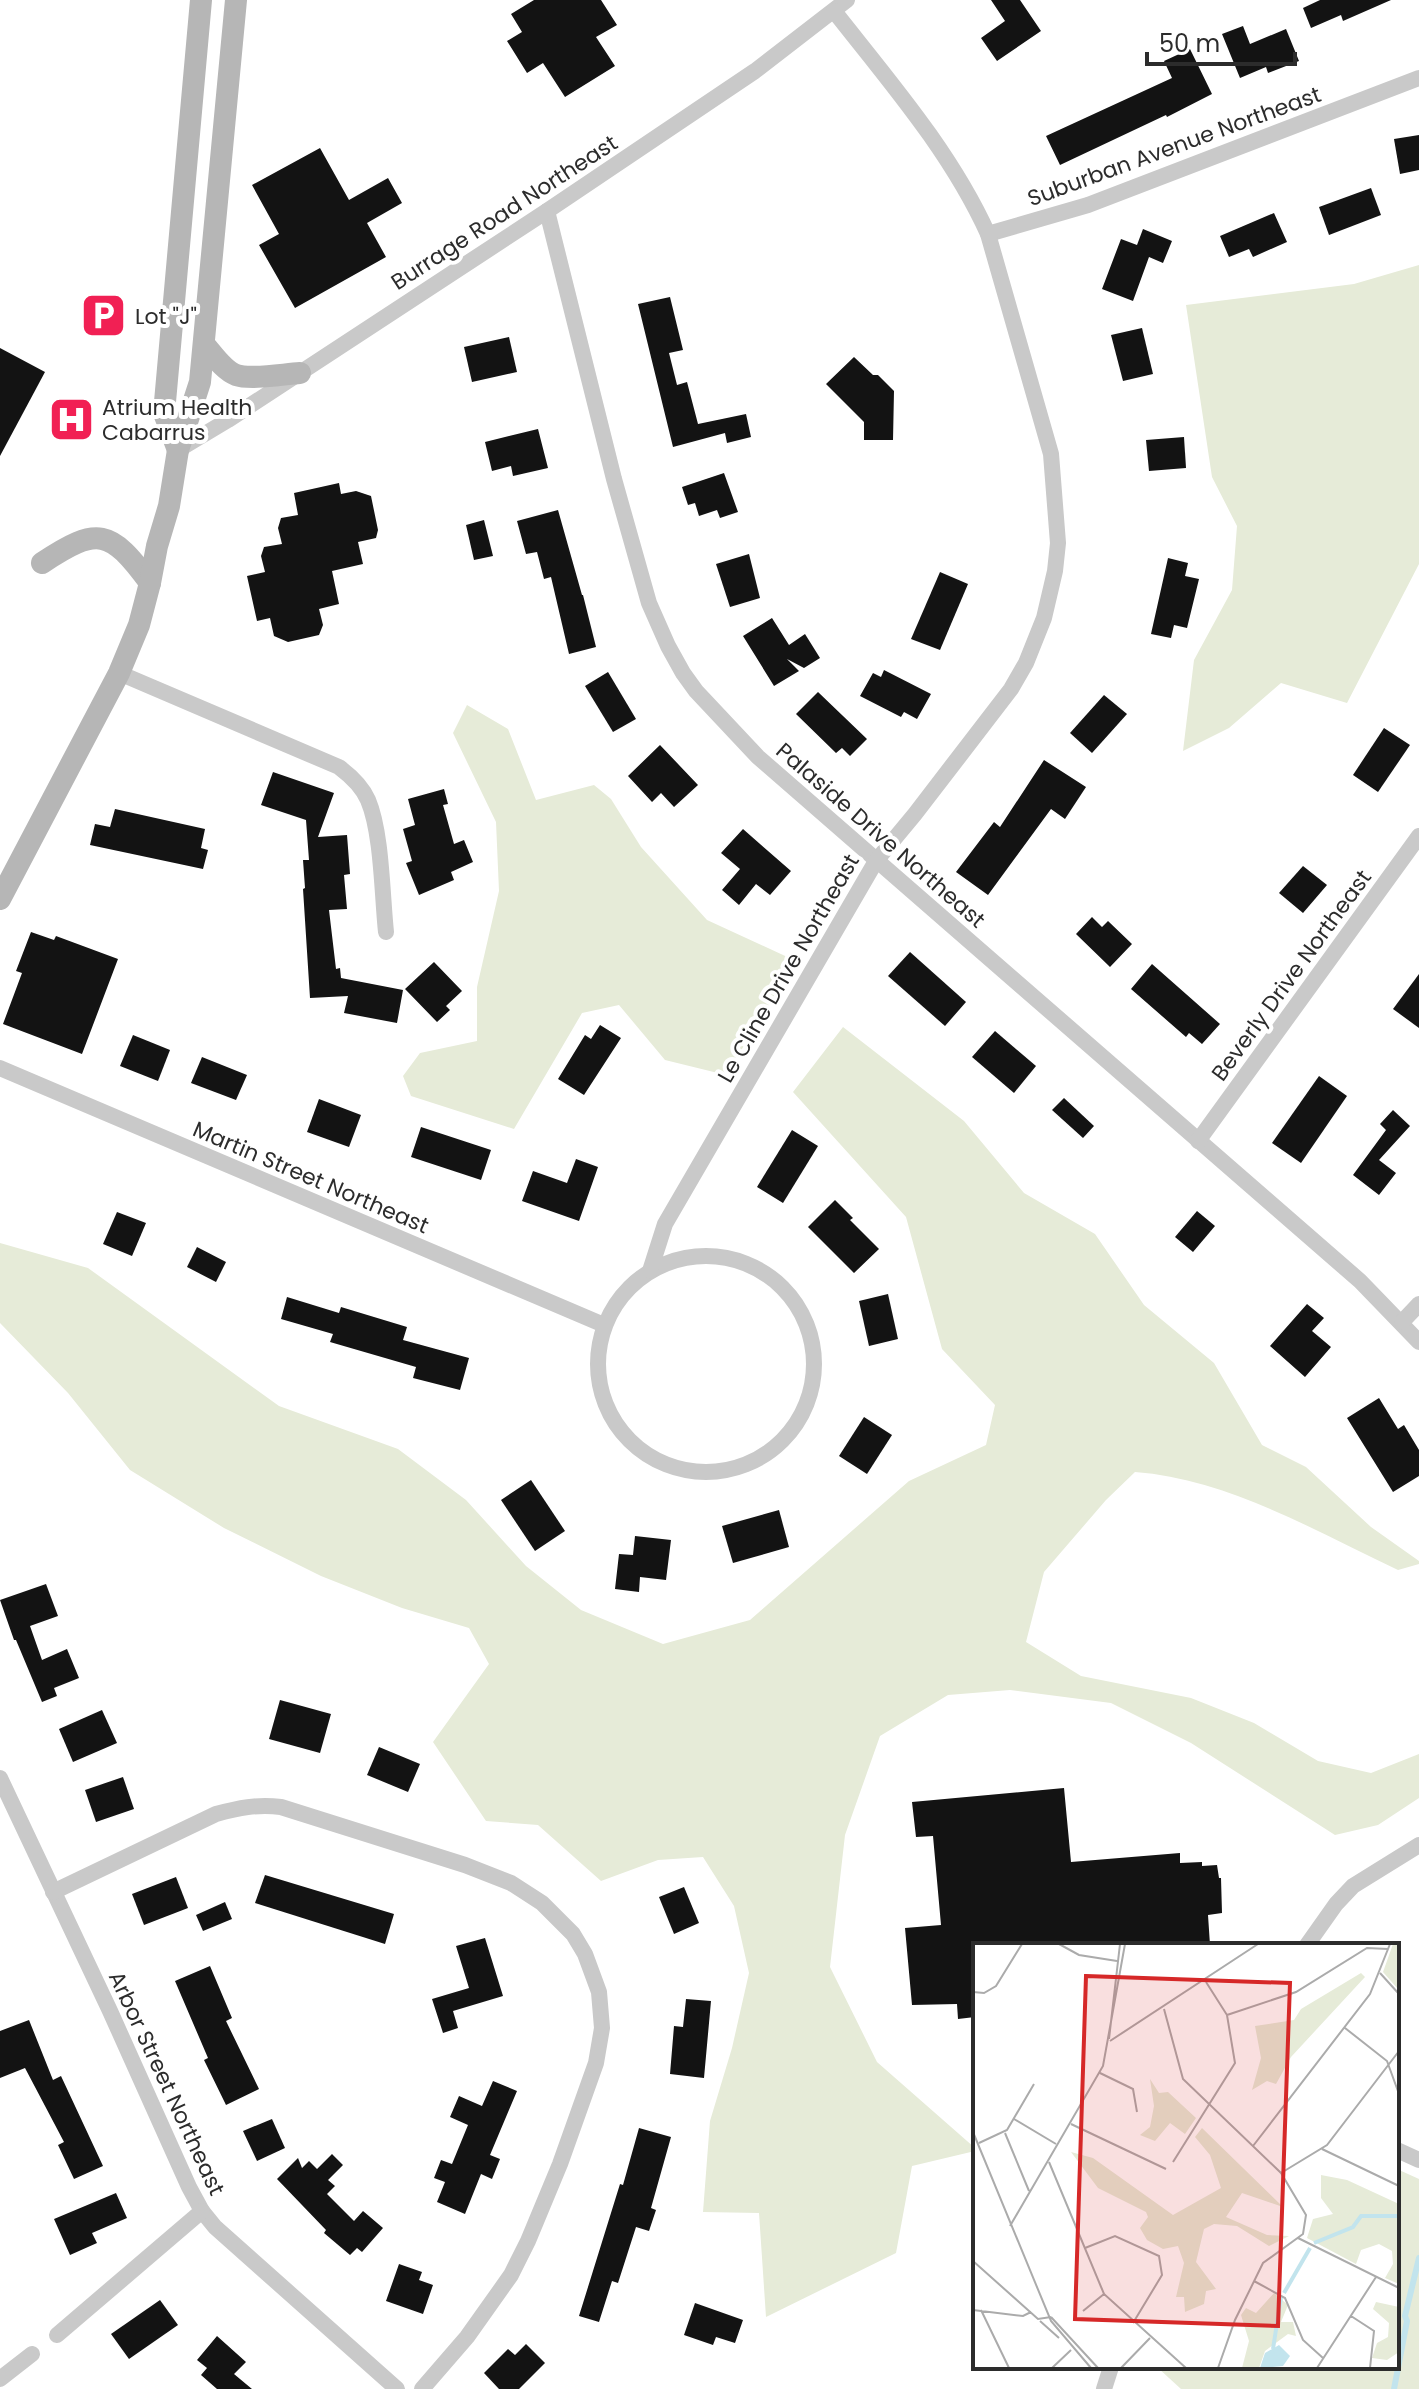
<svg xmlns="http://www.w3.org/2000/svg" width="1419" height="2389" viewBox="0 0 1419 2389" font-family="Poppins,sans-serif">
<rect width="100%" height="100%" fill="#fff"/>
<g fill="#e6ebd8">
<polygon points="1419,265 1419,564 1347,703 1281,683 1229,728 1183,751 1194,660 1232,590 1237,526 1212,477 1186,305 1354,284"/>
<polygon points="467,705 508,729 536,800 594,785 611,799 641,847 707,920 796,961 726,1075 665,1060 619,1005 582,1013 514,1129 411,1096 403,1076 420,1053 477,1041 477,987 499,891 496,822 453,733"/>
<path d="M843,1027L964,1121L1024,1193L1095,1234L1144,1305L1214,1363L1262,1445L1306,1467L1371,1527L1419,1561V1564L1398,1570C1315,1531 1228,1479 1135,1472L1106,1500L1044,1572L1026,1642L1081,1676L1191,1698L1254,1723L1318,1761L1371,1773L1419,1754V1798L1378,1825L1335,1835L1191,1743L1111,1703L1010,1690L948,1695L880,1736L845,1835L830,1967L877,2062L975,2148V2151L912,2166L896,2253L766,2317L759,2213L703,2212L710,2121L732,2048L749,1973L734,1906L703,1857L658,1860L601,1881L538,1825L486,1821L433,1742L489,1664L469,1628L402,1608L321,1576L224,1528L130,1470L68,1393L0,1323V1243L88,1268L279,1406L398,1449L466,1500L526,1566L581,1610L663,1644L750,1620L909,1481L986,1445L995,1405L942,1349L906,1217L793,1092Z"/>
<polygon points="1397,2169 1419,2179 1419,2389 1181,2389 1157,2367 1397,2367"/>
</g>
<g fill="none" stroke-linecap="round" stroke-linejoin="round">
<polyline stroke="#c2e4ed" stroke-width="6" points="1394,2389 1407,2321 1405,2316 1419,2258"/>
</g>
<g fill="#131313">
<polygon points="534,0 601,0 617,25 596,37 615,66 565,97 543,63 527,73 507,41 522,32 511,14"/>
<polygon points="991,0 1020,0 1041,31 997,61 981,38 1005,21"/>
<polygon points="1320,0 1391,0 1343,21 1341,15 1311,28 1303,8"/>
<polygon points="1243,26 1250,44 1286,29 1299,61 1268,73 1266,67 1240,78 1222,34"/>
<polygon points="1190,49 1212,94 1167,117 1166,115 1060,165 1046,136 1172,78 1164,61"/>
<polygon points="1419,135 1419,170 1400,174 1394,139"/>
<polygon points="320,148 349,200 388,178 402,203 367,223 386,257 295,308 259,245 279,234 252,185"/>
<polygon points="1371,188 1381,215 1329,235 1319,207"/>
<polygon points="1274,213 1287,242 1253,257 1249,249 1229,257 1220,236"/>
<polygon points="1143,229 1172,241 1163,263 1149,257 1133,301 1102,289 1121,239 1137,245"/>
<polygon points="670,297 683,350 669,353 677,385 687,382 698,424 746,414 751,437 727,443 725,433 673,447 638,304"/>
<polygon points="1142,328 1153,374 1123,381 1111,335"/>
<polygon points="509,337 517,372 472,382 464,347"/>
<polygon points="0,348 45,372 0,456"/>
<polygon points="854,357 873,375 878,375 894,391 893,440 864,440 864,422 826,384"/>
<polygon points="538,429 548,468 513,476 511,466 492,471 485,442"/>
<polygon points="1184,437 1186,468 1149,471 1146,440"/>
<polygon points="724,473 738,512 720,518 717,510 699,516 695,503 688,505 682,487"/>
<polygon points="339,483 341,494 356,491 371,496 378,530 376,538 358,542 363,564 332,571 339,604 319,609 323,625 319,635 288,642 274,636 270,618 257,621 247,576 265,572 261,556 264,547 282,544 278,528 281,518 298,515 294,493"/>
<polygon points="558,510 582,595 583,595 596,647 569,654 551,577 544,579 537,552 526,554 517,521"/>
<polygon points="484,520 493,556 474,560 466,525"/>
<polygon points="749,554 760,598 730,607 716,564"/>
<polygon points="1168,558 1188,563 1185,576 1199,579 1187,628 1174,625 1171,638 1151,634"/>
<polygon points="940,572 968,584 940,650 911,639"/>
<polygon points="772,618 789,645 805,634 820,658 804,668 787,659 799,671 774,686 743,636"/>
<polygon points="884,670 931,694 917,719 904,712 901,717 860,696 873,673 881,677"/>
<polygon points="608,672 636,719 613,732 585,686"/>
<polygon points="818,692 867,739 850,756 842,748 836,753 796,714"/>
<polygon points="1104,695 1127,714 1092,753 1070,733"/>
<polygon points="1384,728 1410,745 1378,792 1353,775"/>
<polygon points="660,745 698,785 674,807 661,793 652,802 628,776"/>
<polygon points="1044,760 1086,787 1065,819 1051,809 988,895 956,872 994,822 1000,827"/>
<polygon points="273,772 334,793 318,837 347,835 350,874 344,875 347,909 329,910 336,969 340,968 341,978 403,990 397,1023 344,1013 348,996 310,998 303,889 305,888 303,860 309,860 306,820 261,805"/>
<polygon points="444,789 448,804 443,805 454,844 464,840 473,862 451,872 454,880 419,895 406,863 412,861 403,829 415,825 408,799"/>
<polygon points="115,809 205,829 201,848 208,850 203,869 90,845 95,824 110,827"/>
<polygon points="743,829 791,871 770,895 756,884 739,905 722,890 740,869 721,853"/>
<polygon points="1303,866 1327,885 1303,913 1279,893"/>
<polygon points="1092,917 1102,927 1108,921 1132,944 1110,967 1076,934"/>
<polygon points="31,932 54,940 56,936 118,959 82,1054 3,1024 22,973 16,971"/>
<polygon points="910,952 966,1002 945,1026 888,976"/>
<polygon points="434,962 462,991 446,1006 450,1010 437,1022 405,989"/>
<polygon points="1152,964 1220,1024 1202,1044 1189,1033 1186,1037 1131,989"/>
<polygon points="1419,974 1419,1028 1393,1009"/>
<polygon points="600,1025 621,1038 584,1095 558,1079 585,1035 591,1039"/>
<polygon points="995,1031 1036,1066 1014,1093 972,1057"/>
<polygon points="133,1035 170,1050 158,1081 120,1066"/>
<polygon points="202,1057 247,1075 236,1100 191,1083"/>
<polygon points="1319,1076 1347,1096 1301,1163 1272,1143"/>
<polygon points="1064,1098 1094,1126 1083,1138 1052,1110"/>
<polygon points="319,1099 361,1115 349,1147 307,1132"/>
<polygon points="1393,1110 1410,1126 1379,1160 1396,1173 1379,1195 1353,1175 1386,1130 1380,1124"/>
<polygon points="421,1127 491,1150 481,1180 411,1157"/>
<polygon points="792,1130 818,1146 783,1203 757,1187"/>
<polygon points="576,1159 598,1167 579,1221 522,1201 533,1171 567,1183"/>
<polygon points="835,1200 853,1218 850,1220 879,1249 854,1273 808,1227"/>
<polygon points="1197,1211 1215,1226 1193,1252 1175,1237"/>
<polygon points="117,1212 146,1223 132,1256 103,1244"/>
<polygon points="197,1247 226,1262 216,1282 187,1267"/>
<polygon points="888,1294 898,1339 869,1346 859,1301"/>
<polygon points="287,1297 339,1313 341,1307 407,1327 403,1340 469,1358 460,1390 413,1378 416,1367 330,1342 333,1334 281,1319"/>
<polygon points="1307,1304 1324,1318 1312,1331 1331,1347 1305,1377 1270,1346"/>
<polygon points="1379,1398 1398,1429 1404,1425 1419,1450 1419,1476 1393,1492 1347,1418"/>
<polygon points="864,1417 892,1435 867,1474 839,1456"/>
<polygon points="531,1480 565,1531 535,1551 501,1500"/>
<polygon points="779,1510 789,1547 733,1563 722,1526"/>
<polygon points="635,1536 671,1540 666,1580 640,1577 639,1592 615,1589 619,1554 633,1555"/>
<polygon points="46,1584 58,1616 30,1626 42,1660 67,1649 79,1678 54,1688 57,1696 42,1702 16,1640 14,1640 0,1600"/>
<polygon points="280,1700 331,1714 320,1753 269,1739"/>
<polygon points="102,1710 117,1743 73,1762 59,1729"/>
<polygon points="379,1747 420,1764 408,1792 367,1775"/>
<polygon points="123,1777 134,1809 96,1822 85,1790"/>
<polygon points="1064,1788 1071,1862 1180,1853 1180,1863 1202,1862 1202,1866 1217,1865 1219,1878 1221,1878 1222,1913 1208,1915 1210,1945 975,1945 975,2017 958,2019 957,2004 912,2005 905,1928 941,1925 933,1836 916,1837 912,1802"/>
<polygon points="265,1875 394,1914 385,1944 255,1903"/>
<polygon points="176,1877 188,1908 144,1925 132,1894"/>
<polygon points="684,1887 699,1923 674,1934 659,1897"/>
<polygon points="225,1902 232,1919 203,1931 196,1915"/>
<polygon points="485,1938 503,1996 453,2011 458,2028 443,2033 432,1999 469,1988 456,1946"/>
<polygon points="210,1966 232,2018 226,2021 259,2089 226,2105 204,2060 208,2058 175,1981"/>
<polygon points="686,1999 711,2001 704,2078 670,2074 674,2026 683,2027"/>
<polygon points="29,2020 53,2080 61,2076 103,2166 74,2179 58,2145 64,2142 25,2068 0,2078 0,2031"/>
<polygon points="493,2081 517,2091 490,2155 500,2159 492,2179 481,2174 465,2214 437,2202 445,2182 434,2178 441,2160 452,2164 468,2125 450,2117 459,2096 482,2106"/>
<polygon points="272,2119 285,2148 257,2161 243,2131"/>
<polygon points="639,2128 671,2137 651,2208 656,2210 649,2231 636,2227 618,2283 612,2281 599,2322 579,2316 620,2184 623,2185"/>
<polygon points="332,2154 343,2165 328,2180 335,2186 327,2194 354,2221 363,2211 383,2228 362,2252 357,2248 350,2255 324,2233 326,2230 277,2179 298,2158 302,2168 309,2161 317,2169"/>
<polygon points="116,2193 127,2218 92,2233 97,2243 70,2255 54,2219"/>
<polygon points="399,2264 422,2272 419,2280 433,2285 423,2314 386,2301"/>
<polygon points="160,2300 178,2325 129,2359 111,2334"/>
<polygon points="695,2303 743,2320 735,2343 716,2337 713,2345 684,2335"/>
<polygon points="217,2336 246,2362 234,2374 252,2389 217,2389 201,2375 207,2368 197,2360"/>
<polygon points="526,2344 545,2363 519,2389 499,2389 484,2373 508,2349 515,2355"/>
</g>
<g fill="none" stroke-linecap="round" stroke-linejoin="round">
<g stroke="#c9c9c9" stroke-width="16">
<polyline points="547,211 614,479 649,603 668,646 683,673 696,691 758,757 1360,1281 1419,1342"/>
<polyline points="988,234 1088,205 1419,78"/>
<polyline points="178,450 228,420 547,211 755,71 847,0"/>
<path d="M119,673L339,767C351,776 362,786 368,800C382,833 382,895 386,932"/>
<polyline points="0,1068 604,1325"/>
<polyline points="1198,1141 1419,836"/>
<circle cx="706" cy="1364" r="108"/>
<path d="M650,1271L665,1224L876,861L915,814L1011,689L1026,663L1044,618L1055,571L1058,543L1051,454L988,234C951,152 889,81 834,11"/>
<polyline points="1402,1322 1419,1304"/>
<polyline points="0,1778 110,2011 189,2187 202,2211 215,2227 397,2389"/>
<path d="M53,1892L216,1814C238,1808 257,1804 281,1807L465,1865L511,1883L542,1903L573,1934L585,1954L599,1992L602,2028L596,2063L560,2164L528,2241L511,2275L467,2337L422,2389"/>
<polyline points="1307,1945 1336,1904 1353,1886 1419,1845"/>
<polyline points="1397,2150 1419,2160"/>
<polyline points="57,2335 202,2211"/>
<polyline points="0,2379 32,2354"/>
<polyline points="1104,2389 1111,2367"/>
</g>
<g stroke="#b6b6b6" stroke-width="22">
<path d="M204,344C213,354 223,370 236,375C251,380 283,374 300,373"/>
<polyline points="178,450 164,413 201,0"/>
<path d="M42,563C98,526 110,529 150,583"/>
<polyline points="0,899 119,673 139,625 150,583 157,546 169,506 178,450 200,382 236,0"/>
</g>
</g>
<defs>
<symbol id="parking-square" viewBox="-11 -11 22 22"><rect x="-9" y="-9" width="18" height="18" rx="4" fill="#f12054" stroke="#fff"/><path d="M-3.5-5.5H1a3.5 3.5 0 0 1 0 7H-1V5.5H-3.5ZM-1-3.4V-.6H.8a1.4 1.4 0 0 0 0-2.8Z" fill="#fff"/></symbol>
<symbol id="hospital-square" viewBox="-11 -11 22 22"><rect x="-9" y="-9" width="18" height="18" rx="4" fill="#f12054" stroke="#fff"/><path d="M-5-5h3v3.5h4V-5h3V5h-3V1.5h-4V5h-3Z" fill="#fff"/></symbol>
</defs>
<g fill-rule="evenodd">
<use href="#parking-square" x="78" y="290" width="51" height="51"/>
<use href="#hospital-square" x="46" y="394" width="51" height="51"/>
</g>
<g text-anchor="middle" stroke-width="8" stroke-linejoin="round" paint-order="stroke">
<g font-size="22" fill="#2c2c2c" stroke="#fff">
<text transform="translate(1174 146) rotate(-20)" y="8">Suburban Avenue Northeast</text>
<text transform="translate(504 212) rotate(-33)" y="8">Burrage Road Northeast</text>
<text transform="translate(881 835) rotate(41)" y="8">Palaside Drive Northeast</text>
<text transform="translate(788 968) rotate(-60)" y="8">Le Cline Drive Northeast</text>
<text transform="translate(1291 975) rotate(-54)" y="8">Beverly Drive Northeast</text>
<text transform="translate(311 1177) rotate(23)" y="8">Martin Street Northeast</text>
<text transform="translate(167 2083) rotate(65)" y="8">Arbor Street Northeast</text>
</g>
<g font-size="22" fill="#2c2c2c" stroke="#fff" text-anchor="start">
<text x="135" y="324">Lot "J"</text>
<text x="102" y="415">Atrium Health<tspan x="102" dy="25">Cabarrus</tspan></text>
</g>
</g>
<g transform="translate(973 1943)">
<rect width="426" height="426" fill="#fff"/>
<path d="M420,1H426L425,46L410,29ZM388,30L392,34L318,114L303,141L294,138L279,147L288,115L282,83L321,77L328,66ZM177,136L186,150L195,149L223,175L212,191L197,180L182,198L167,192L177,184L181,163ZM229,185L310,264L269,250L253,274L294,292L316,293L296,303L264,283L241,281L231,286L223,319L243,346L233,348L231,361L212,369L211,354H203L211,320L205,303L190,306L174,297L167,285L175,274L173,269L125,245L98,209L120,215L200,272L248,245L237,212L222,194ZM348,232L374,237L426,261V341L412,335L420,321L419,308L406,301L388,307L383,321L334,295L340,276L360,271L348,255ZM301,350L315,362L308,379H320L323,393L315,391L292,408L286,425H269L276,398L268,372L273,365L283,370ZM403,359L426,364V409L414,417L399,415L404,400L415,394L416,380L400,366Z" fill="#e6ebd8"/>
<path d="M306,402L317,413L310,423L287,425L292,410Z" fill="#c2e4ed"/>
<path fill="none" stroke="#c2e4ed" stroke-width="4" d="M341,300L380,284L388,273H426M311,350L337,305M300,406L308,354"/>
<path fill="none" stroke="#ababab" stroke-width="2" d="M86,1L106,12L144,18M407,30L426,51M0,49L11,50L23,43L49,1M191,66L210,136L308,230L333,272L330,291L290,320L262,377L245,425M254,72L323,49L394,5L415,6M372,85L414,118L426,151M136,96L147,1M137,98L285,1M127,130L160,146L164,169M41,176L83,201M98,181L193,226M0,189L78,378L118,425M32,190L56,248M6,200L34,187L61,141M280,203L397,51L417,1M349,206L426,243M76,219L131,351L213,425M200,219L262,120L254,72L233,39M308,230L354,202L426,108M37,283L130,123L152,1M325,295L426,345M112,305L142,293L186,313L189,332L160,380M0,318L65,376L78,374M281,338L312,355L330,397L350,415M0,367L50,373L58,369M8,367L36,425M110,368L131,351M378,373L401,388L397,425M78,374L125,425M67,378L86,395M79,425L98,407M148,425L177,395M344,425L403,334"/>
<path fill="#d62828" fill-opacity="0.15" stroke="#d62828" stroke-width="4" d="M113,33L317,40L305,383L102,376Z"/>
<rect width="426" height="426" fill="none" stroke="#2c2c2c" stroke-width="4"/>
</g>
<path d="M1147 52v12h148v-12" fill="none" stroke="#2c2c2c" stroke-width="4"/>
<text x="1159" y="52" font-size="24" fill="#2c2c2c" stroke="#ffffff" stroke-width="6" paint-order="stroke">50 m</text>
</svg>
